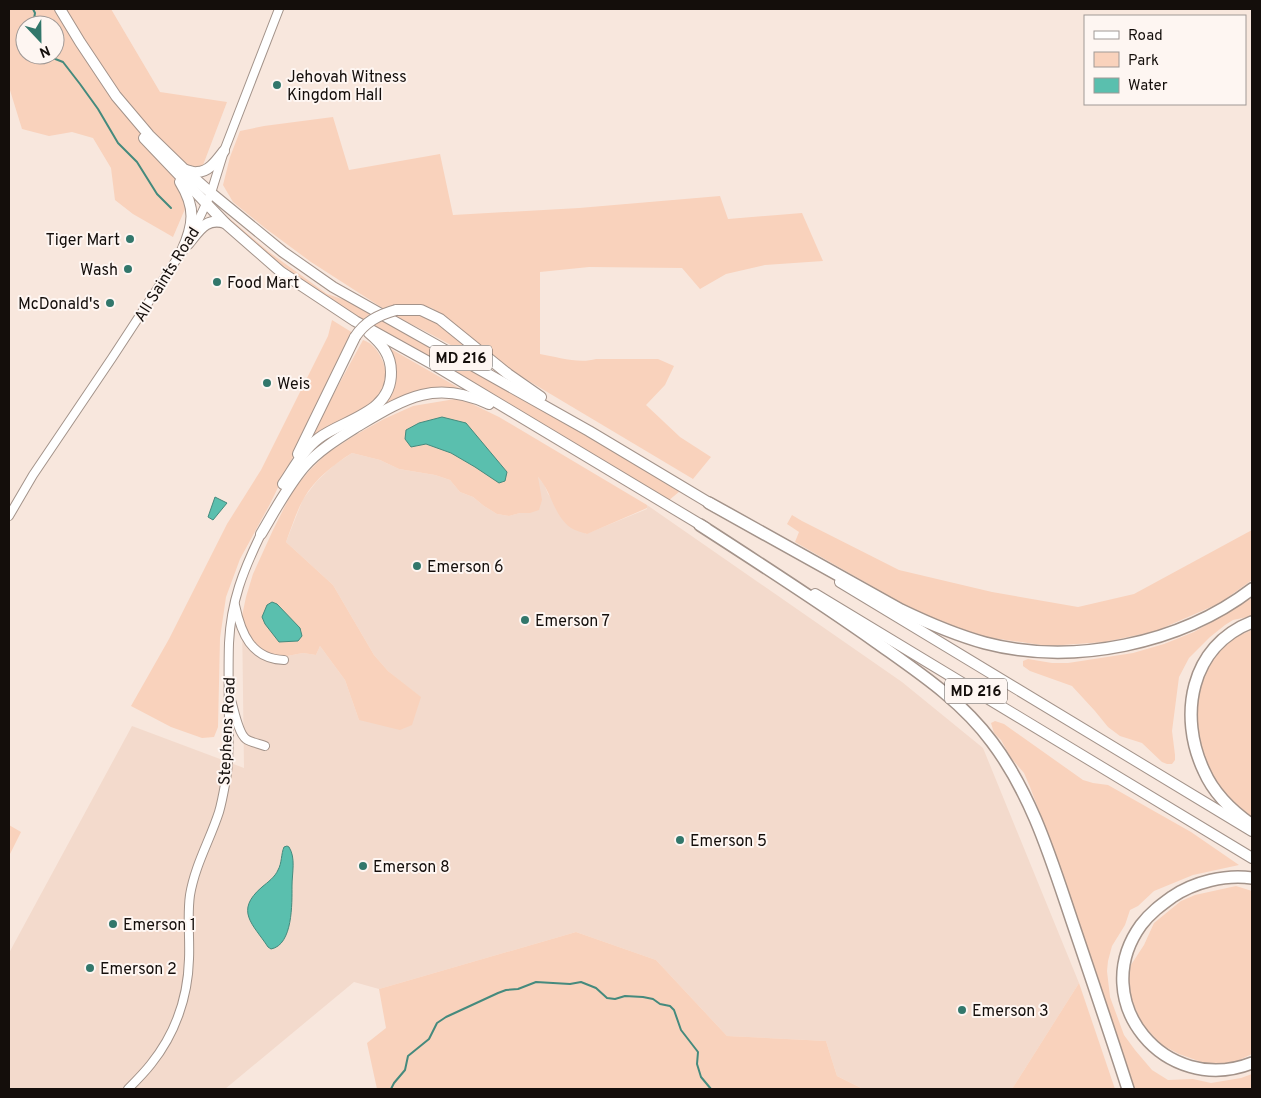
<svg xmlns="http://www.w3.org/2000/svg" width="1261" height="1098" viewBox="0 0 1261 1098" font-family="Overpass,sans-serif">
<rect width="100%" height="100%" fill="#f8e7dd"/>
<polygon fill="#f3dacc" points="352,453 380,460 399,469 435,475 450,480 460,492 473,497 484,506 497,514 509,516 520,513 530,513 539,486 537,476 544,484 548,494 586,534 647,509 647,505 902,682 983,748 1079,983 1012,1089 863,1089 837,1076 826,1041 727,1036 656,960 576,932 379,989 354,982 225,1089 9,1089 9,953 132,726 244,768 242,616 243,625 275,656 287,656 303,653 316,655 320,646 345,680 359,720 420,697 388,671 374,655 333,585 286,542 303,499 317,481 334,465"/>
<g fill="#f9d2bc" fill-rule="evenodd">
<path d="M9,9H111L160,92L227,102L197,181L173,237L133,214L115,200L111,168L93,138L72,132L49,136L22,129L9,87ZM25,25H55V55H25Z"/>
<path d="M333,117L349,170L440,154L453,215L579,208L720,196L728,219L802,213L823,261L765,265L726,274L700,289L682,268L589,267L540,272V354C557,357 579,364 596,359H658L674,366L665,385L646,405L680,437L711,457L693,479L512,371L432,308L410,304L394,305L384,309L311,262L265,228L233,202L223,185L230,157L240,131L264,126Z"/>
<polygon points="223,213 269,252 327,294 351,302 394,327 524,398 680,491 668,501 338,306 277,262 222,215"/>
<path d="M405,314C417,315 427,317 438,324L483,359V362C453,347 424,329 393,316Z"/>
<polygon points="332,320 353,333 270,504 240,559 226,597 220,638 218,727 214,737 202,738 171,727 131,706 169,639 227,524 261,470 328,336"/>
<path d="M363,340C373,343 379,352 383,362C388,372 385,389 377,398C369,408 352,414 341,420C331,426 321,433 311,439L310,437Z"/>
<polygon points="388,349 391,349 459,388 460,391 420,392 299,464 318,442 389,395"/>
<path d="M455,399L468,402L499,417L647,505V508L587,534C582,532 576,531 571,528C553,515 552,492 538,477L542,500L539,510L530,513H520L509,516L497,514L484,506L473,497L460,492L450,480L435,475L399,469L380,460L352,453C333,465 315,479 304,498C297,510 291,529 286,542L333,585L374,655L388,671L421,697L412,725L400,730L359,720L345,680L320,646L316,655L303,653L287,656H275L264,652L255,646L243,625L242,616L246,597L253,574L273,530L293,490L309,471L326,454L357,434L384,419L413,406ZM442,417L475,467L451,453L426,444L411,447L406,430L419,423Z"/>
<polygon points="792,515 802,521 899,570 992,592 1078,607 1134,594 1252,530 1252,580 1220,603 1156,631 1105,642 1048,646 979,636 914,610 883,594 870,585 795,542 799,532 787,524"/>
<polygon points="1252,598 1252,616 1233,620 1225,625 1210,637 1189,658 1179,677 1172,731 1175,755 1175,760 1172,764 1167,764 1162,762 1142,743 1120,736 1108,727 1095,711 1072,686 1030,671 1023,666 1023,661 1028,659 1052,663 1068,663 1133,653 1164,644 1194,632"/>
<polygon points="1252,630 1252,817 1235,808 1218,790 1204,765 1195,724 1198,689 1215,653 1235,637"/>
<polygon points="995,721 1004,724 1083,780 1093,783 1108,785 1191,832 1239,865 1193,875 1154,891 1138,906 1130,910 1125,925 1112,946 1108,961 1107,971 1110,997 1124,1035 1135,1050 1152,1070 1168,1080 1193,1079 1211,1083 1241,1078 1252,1074 1252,1089 1134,1089 1123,1063 1065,880 1030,787 1024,773 1011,758 1001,740 994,733 991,723"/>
<polygon points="9,825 21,832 9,856"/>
<polygon points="1236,886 1252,891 1252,1054 1233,1063 1207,1064 1179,1054 1162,1045 1142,1024 1130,996 1127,971 1144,945 1154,923 1181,901 1195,895"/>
<polygon points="576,932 656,960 727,1036 826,1041 837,1076 863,1089 377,1089 367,1043 386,1028 379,989"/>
<polygon points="1079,983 1115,1089 1012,1089"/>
</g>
<g fill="#5abfae" stroke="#458a7d">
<polygon points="442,417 466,423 507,472 505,481 499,483 475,467 451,453 426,444 411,447 405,439 406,430 419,423"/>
<polygon points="215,497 227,503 213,520 208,517"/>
<polygon points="272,602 277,604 300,628 302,636 298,641 279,642 265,624 262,617 267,605"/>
<path d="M287,846L289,847C296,858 292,873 292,886C292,903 293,945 271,949L268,947C253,924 234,911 262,887C268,882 275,877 278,870C282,863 281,854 284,847Z"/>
</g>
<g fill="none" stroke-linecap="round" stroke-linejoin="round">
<g stroke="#458a7d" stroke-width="2">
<polyline points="33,9 35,13 33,25"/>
<polyline points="45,55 63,62 80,84 98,109 118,143 137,162 157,194 171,208"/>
<polyline points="391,1089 394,1083 405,1070 408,1056 429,1039 437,1023 446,1017 498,993 506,990 518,989 536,982 570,984 581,982 596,988 607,998 615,999 625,996 643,997 653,999 660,1004 670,1006 674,1010 681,1030 698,1052 697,1064 701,1077 711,1089"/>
</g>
<defs>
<g id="minor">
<polyline points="192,234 211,193 224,151 279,9"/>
<polyline points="9,516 33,475 112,358 184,248"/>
<path d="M235,605C241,633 251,659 284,660"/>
<path d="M231,700C234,709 238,733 246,739C250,742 260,744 265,746"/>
<path d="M128,1089C136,1081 144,1073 151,1064C175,1034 188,997 189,959C190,938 187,916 190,895C195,865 210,840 219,812C222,802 224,790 226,779C229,764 228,749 229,734C229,703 228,673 229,643C231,601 243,571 261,534"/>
</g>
<g id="major">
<polyline points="60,9 80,42 116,96 149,135 184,169 211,193 283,252 333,287 589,431 716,507"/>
<polyline points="144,138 225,223 281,272 355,321 436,366 706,528"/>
<path d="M185,170C188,170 194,173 197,172C209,172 217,160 224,151"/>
<path d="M180,182C196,208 194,224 182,251"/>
<path d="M188,244C199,231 206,217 225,223"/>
<polyline points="396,310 421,310 440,319 508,374 541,397"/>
<polyline points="298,454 355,337"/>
<path d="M283,484C294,468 303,450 319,438C345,419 392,413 391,372C391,355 382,344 369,333"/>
<path d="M261,534C274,512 287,487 304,467C319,450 339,438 358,426C405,398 435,379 489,404"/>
<polyline points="840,582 1252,831"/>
<polyline points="815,594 1252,858"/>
</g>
<g id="highway">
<path d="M709,503L901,610C928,623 956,635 985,643C1073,666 1180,644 1252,589"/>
<path d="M700,525C759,563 818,601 876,642C918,672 961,700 992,742C1032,795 1051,859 1072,921C1091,977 1110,1033 1128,1089"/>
<path d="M1252,622C1190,646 1178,716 1204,771C1214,794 1232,811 1252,825"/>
<path d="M1252,878C1226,874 1194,882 1172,897C1161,905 1150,913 1141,925C1086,1001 1165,1097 1252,1063"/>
</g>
</defs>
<use href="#minor" stroke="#a3938a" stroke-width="10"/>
<use href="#major" stroke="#a3938a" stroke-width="12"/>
<use href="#highway" stroke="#a3938a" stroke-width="14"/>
<use href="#minor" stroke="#fff" stroke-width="8"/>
<use href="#major" stroke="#fff" stroke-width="10"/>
<use href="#highway" stroke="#fff" stroke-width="11"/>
<defs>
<path id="major-bridge" d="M355,337C365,322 378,315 396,310"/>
</defs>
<use href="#major-bridge" stroke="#a3938a" stroke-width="12" stroke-linecap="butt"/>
<use href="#major-bridge" stroke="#fff" stroke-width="10"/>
</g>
<g fill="#32776b" stroke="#fef6f2" stroke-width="2">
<circle cx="277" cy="85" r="5"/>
<circle cx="130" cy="239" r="5"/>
<circle cx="128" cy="269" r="5"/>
<circle cx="217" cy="282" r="5"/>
<circle cx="110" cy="303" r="5"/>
<circle cx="267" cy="383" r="5"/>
<circle cx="417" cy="566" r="5"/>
<circle cx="525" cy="620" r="5"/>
<circle cx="680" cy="840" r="5"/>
<circle cx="363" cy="866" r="5"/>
<circle cx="113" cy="924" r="5"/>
<circle cx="90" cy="968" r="5"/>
<circle cx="962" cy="1010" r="5"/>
</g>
<g text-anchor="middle" stroke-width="4" stroke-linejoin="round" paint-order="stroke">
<g fill="#fef6f2" stroke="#5a5450" stroke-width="1">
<rect x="430" y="345.5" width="62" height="25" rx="4"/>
<rect x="945" y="678.5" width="62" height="25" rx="4"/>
</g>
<g font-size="15" font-weight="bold" fill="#140e0b">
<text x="461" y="363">MD 216</text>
<text x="976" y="696">MD 216</text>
</g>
<g font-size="16" fill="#140e0b" stroke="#fef6f2" text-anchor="start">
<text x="287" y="82">Jehovah Witness<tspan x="287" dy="18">Kingdom Hall</tspan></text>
<text x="120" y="245" text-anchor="end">Tiger Mart</text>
<text x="118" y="275" text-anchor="end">Wash</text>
<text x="227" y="288">Food Mart</text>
<text x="100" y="309" text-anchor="end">McDonald's</text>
<text x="277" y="389">Weis</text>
<text x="427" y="572">Emerson 6</text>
<text x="535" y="626">Emerson 7</text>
<text x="690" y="846">Emerson 5</text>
<text x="373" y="872">Emerson 8</text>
<text x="123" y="930">Emerson 1</text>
<text x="100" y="974">Emerson 2</text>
<text x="972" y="1016">Emerson 3</text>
</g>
<g font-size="16" fill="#140e0b" stroke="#fef6f2">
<text transform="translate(166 274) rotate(-58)" y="6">All Saints Road</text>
<text transform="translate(226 731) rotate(-87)" y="6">Stephens Road</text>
</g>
</g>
<rect width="1261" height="1098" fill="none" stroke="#140e0b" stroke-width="20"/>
<rect x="1084" y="15" width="162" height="90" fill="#fef6f2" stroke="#a09996"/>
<rect x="1094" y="31" width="25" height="8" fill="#ffffff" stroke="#a09996"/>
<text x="1128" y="40" font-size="15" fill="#140e0b">Road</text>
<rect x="1094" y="52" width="25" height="15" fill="#f9d2bc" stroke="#a09996"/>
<text x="1128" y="65" font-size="15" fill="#140e0b">Park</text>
<rect x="1094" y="78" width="25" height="15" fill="#5abfae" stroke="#a09996"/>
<text x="1128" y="90" font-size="15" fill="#140e0b">Water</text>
<g transform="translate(40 40) rotate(158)"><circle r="24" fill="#fef6f2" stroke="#a09996"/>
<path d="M0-4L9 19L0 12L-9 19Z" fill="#32776b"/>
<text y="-8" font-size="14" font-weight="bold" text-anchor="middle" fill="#140e0b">N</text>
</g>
</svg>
